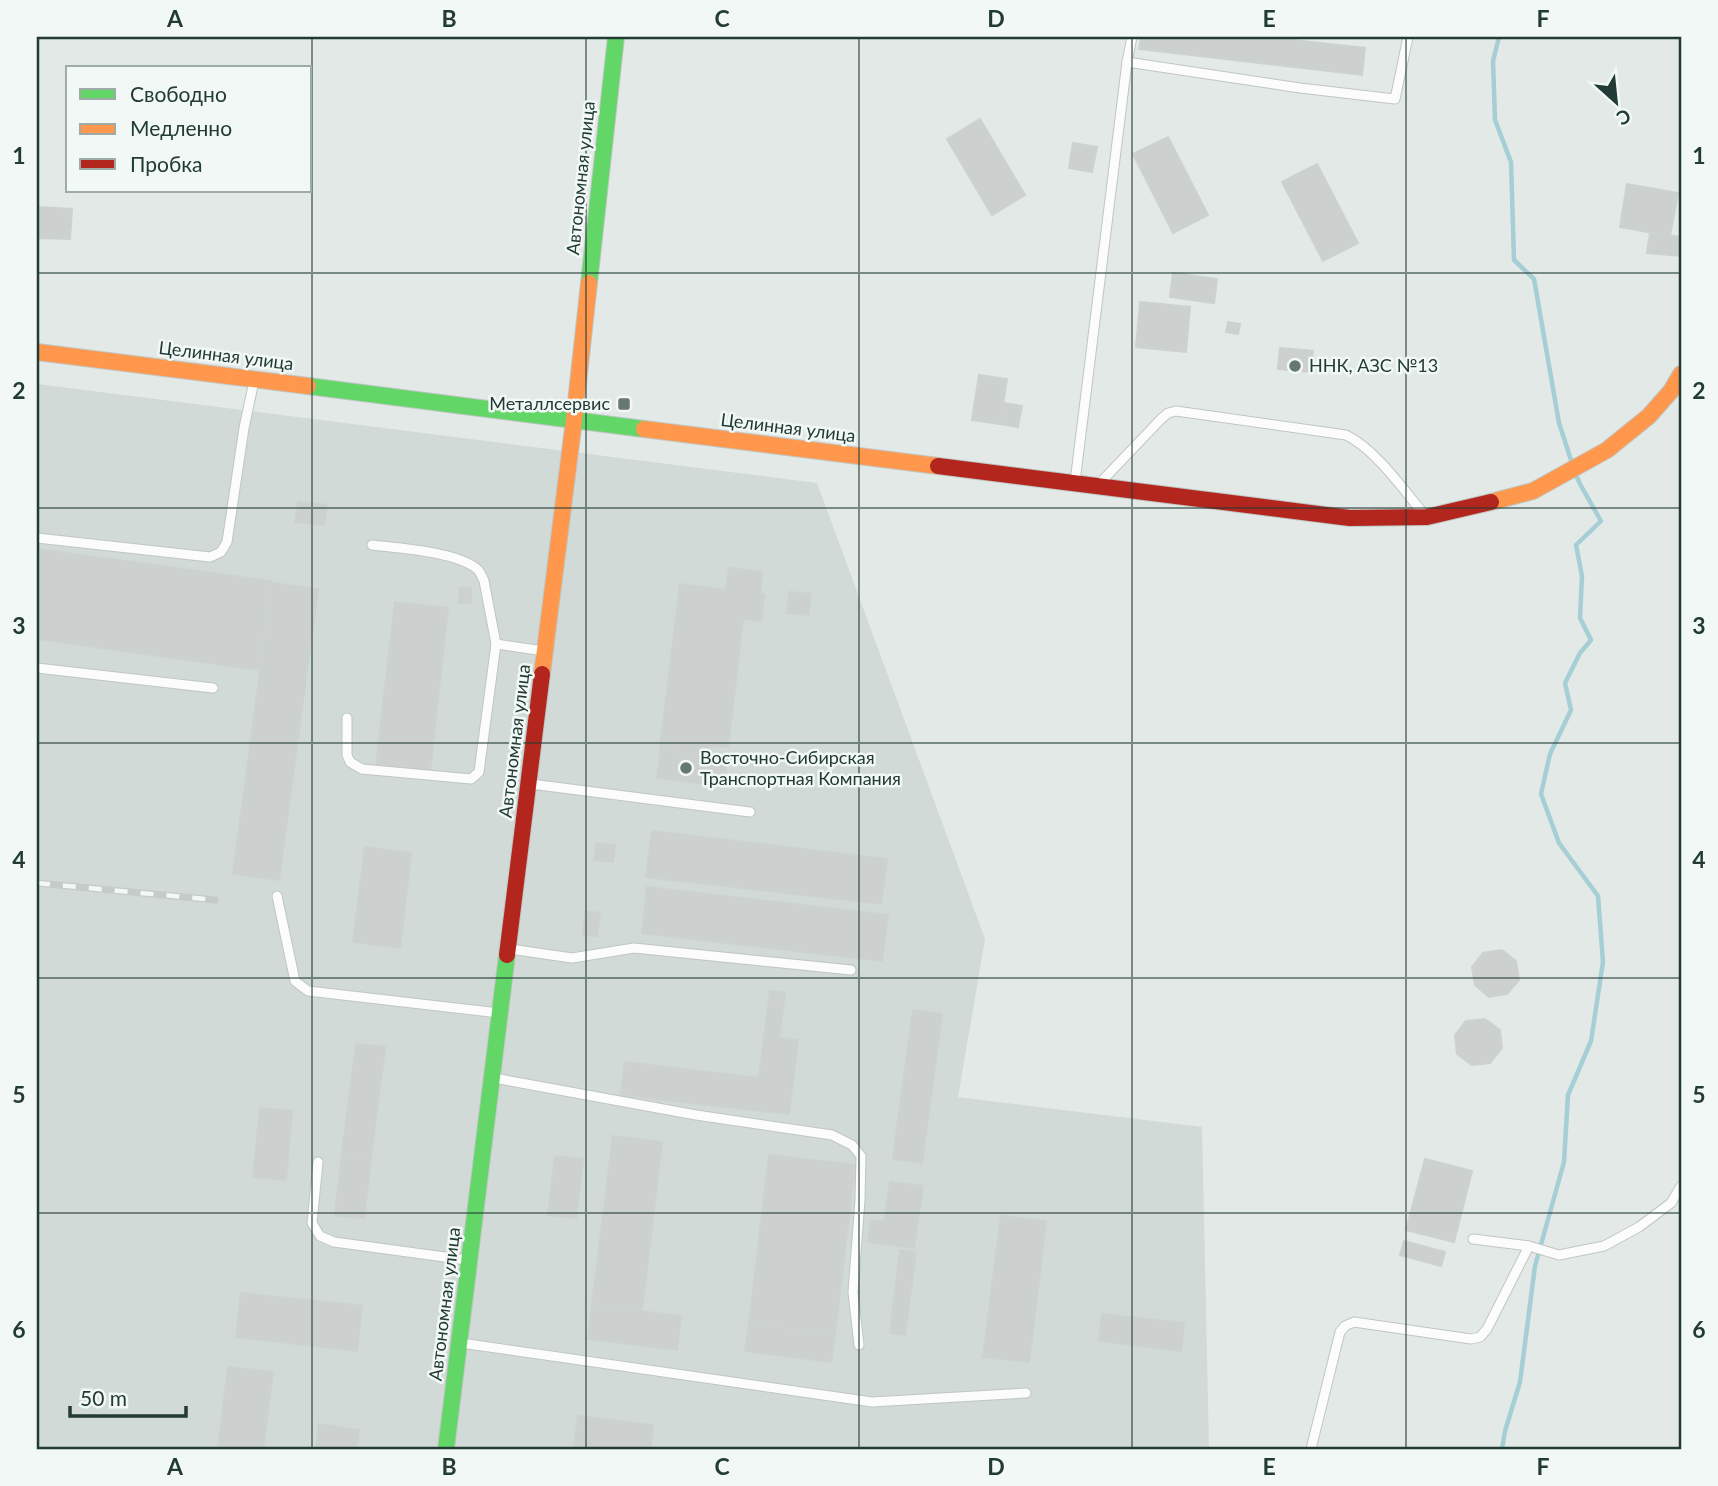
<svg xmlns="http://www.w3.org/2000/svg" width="1718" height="1486" viewBox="0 0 1718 1486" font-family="Lato,sans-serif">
<rect width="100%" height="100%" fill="#e3e9e6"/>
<polygon fill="#d1dad6" points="37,384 817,483 985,939 958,1097 1202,1127 1209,1449 37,1449"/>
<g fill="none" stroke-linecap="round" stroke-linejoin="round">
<g stroke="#a5ced5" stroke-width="4.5">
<polyline points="1499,37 1493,61 1495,120 1511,162 1514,260 1534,279 1559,423 1571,460"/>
<polyline points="1502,1449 1505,1431 1520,1382 1535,1266 1564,1162 1568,1095 1591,1041 1603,962 1598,896 1559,843 1541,794 1550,754 1571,710 1565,683 1580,653 1591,640 1580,618 1582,576 1576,545 1601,521 1580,484 1576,475"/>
</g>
</g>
<g fill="#ccd1cf" stroke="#ccd2cf" stroke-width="2">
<polygon points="1141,37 1266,37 1365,48 1362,75 1139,49"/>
<polygon points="980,119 1025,195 992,215 947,139"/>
<polygon points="1168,137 1208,215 1173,233 1133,154"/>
<polygon points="1073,143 1097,147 1092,172 1069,168"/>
<polygon points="1317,164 1358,243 1323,261 1282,182"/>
<polygon points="1627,184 1678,193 1670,236 1620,227"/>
<polygon points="37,207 72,209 70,239 37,238"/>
<polygon points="1650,233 1681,237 1681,256 1647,253"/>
<polygon points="1173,273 1217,279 1214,303 1170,297"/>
<polygon points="1140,302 1190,307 1186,352 1136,347"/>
<polygon points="1228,322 1240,324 1238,334 1226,332"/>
<polygon points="1280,348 1313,351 1311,372 1278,369"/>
<polygon points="979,375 1007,379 1000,424 972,420"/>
<polygon points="1004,403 1022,406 1018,427 1000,424"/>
<polygon points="298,502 327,505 324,525 295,522"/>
<polygon points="37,549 271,581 259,670 37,639"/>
<polygon points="729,568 762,572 760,594 764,594 761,621 743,619 728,747 709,745 708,755 660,749 680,584 726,590"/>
<polygon points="272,583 318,589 279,880 233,874"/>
<rect x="459" y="588" width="12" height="15"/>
<polygon points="789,592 811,594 808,615 787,613"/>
<polygon points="395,602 448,608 430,772 376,766"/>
<polygon points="661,751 727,759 724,786 657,778"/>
<polygon points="652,831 887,859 881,904 646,877"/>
<polygon points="596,843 615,845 613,862 594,860"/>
<polygon points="365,847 411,853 400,948 353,942"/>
<polygon points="647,887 888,915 882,961 642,933"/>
<polygon points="586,911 600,913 597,936 583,935"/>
<polygon points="1502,950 1516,961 1519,980 1507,994 1489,997 1475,985 1472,967 1483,953"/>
<polygon points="770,991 785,993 779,1038 798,1040 789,1114 621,1095 625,1062 759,1078"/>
<polygon points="913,1010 942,1014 922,1163 893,1159"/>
<polygon points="1485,1019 1500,1030 1502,1048 1490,1063 1472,1065 1457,1054 1455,1035 1466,1021"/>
<polygon points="356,1044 385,1047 371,1157 342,1153"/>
<polygon points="260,1108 292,1111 286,1180 253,1177"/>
<polygon points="613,1136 662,1142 642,1310 592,1305"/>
<polygon points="342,1153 371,1157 364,1218 335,1215"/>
<polygon points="769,1155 855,1165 835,1334 749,1324"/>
<polygon points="555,1156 583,1159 576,1218 548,1215"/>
<polygon points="1425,1159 1472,1171 1454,1242 1406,1230"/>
<polygon points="890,1182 923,1186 914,1248 868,1242 871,1220 884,1221"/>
<polygon points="1001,1216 1046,1221 1029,1362 983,1357"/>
<polygon points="1404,1241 1445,1252 1441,1266 1400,1255"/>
<polygon points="900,1250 916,1252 905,1335 890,1333"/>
<polygon points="241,1293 362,1306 357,1351 236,1337"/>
<polygon points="592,1306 681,1316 677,1350 588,1339"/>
<polygon points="1102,1314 1184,1323 1181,1351 1099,1341"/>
<polygon points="749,1324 835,1334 831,1362 745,1351"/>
<polygon points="228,1367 273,1372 263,1449 218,1449"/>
<polygon points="578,1416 653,1425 650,1449 574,1449"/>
<polygon points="319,1424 359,1430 356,1449 316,1449"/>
</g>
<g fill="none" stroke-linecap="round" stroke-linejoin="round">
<defs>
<g id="lane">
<polyline points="1127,62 1300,88 1395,99 1408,37"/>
<polyline points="1075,482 1127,62 1132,37"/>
<path d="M1100,483L1161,419L1168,413L1176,411L1346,435C1375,449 1402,488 1423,513"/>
<polyline points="37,538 210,557 221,552 227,542 244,428 254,381"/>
<path d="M372,545C397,548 462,552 479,571C480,573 483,578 484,581L496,644L544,651"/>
<polyline points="37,668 213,688"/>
<polyline points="347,718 347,755 350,762 362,769 471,779 479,772 496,644"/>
<polyline points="531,784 750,812"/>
<polyline points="277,896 295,981 308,991 499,1013"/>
<polyline points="510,949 572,958 634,948 851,970"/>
<polyline points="494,1078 696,1115 832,1135 852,1145 861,1156 860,1200 853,1292 859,1345"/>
<polyline points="318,1162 312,1223 320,1236 334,1242 467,1260"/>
<polyline points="1473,1239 1529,1246 1559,1255 1604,1246 1639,1227 1671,1203 1681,1186"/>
<polyline points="461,1343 872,1402 1026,1393"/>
<polyline points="1311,1449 1340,1332 1345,1326 1354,1322 1471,1339 1480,1337 1487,1329 1529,1246"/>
</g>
<g id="fast">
<polyline points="589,283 616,37"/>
<polyline points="308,386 644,429"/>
<polyline points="446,1449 507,955"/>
</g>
<g id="slow">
<polyline points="37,352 308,386"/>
<polyline points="644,429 938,466"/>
<polyline points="1491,502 1533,491 1607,450 1649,416 1671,391 1681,374"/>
<polyline points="542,674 574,420 589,283"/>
</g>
<g id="jam">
<polyline points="938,466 1350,518 1427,517 1491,502"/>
<polyline points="507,955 542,674"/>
</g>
</defs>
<use href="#lane" stroke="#c0c6c3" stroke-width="11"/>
<use href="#fast" stroke="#bfc6c3" stroke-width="18"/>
<use href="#slow" stroke="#bfc6c3" stroke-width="18"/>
<use href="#jam" stroke="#bfc6c3" stroke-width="18"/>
<use href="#lane" stroke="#fbfcfb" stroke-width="9"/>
<use href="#fast" stroke="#63d668" stroke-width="16"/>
<use href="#slow" stroke="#ff974d" stroke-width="16"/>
<use href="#jam" stroke="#b3261e" stroke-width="16"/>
<defs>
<polyline id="rail" points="37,883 215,900"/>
</defs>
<use href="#rail" stroke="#c6cac9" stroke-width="7"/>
<use href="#rail" stroke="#f1f8f5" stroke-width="4.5" stroke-dasharray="13" stroke-linecap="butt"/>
</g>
<path fill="none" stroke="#223b34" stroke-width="2" stroke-opacity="0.55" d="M312,37V1449M586,37V1449M859,37V1449M1132,37V1449M1406,37V1449M37,273H1681M37,508H1681M37,743H1681M37,978H1681M37,1213H1681"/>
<g fill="#667872" stroke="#f1f8f5" stroke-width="2.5">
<circle cx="1295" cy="366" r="7"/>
<rect x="617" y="397" width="14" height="14" rx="3.5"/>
<circle cx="686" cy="768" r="7"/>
</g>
<g text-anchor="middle" stroke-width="5" stroke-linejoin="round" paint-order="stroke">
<g font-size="18" fill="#223b34" stroke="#f1f8f5">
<text transform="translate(581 178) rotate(-84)" y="6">Автономная улица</text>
<text transform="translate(226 356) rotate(7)" y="6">Целинная улица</text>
<text transform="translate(788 428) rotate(7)" y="6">Целинная улица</text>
<text transform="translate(515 741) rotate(-83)" y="6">Автономная улица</text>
<text transform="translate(445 1304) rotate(-83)" y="6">Автономная улица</text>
</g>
<g font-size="18" fill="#223b34" stroke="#f1f8f5" text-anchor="start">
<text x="1309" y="372">ННК, АЗС №13</text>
<text x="610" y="410" text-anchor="end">Металлсервис</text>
<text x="700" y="764">Восточно-Сибирская<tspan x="700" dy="21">Транспортная Компания</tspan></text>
</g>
</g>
<rect width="1718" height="1486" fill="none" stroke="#f1f8f5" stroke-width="77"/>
<rect x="66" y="66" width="245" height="126" fill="#f1f8f5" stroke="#9eaca8" stroke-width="2"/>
<rect x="80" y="89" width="35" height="10" fill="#63d668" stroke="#9eaca8" stroke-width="2"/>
<text x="130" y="102" font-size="21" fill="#223b34">Свободно</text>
<rect x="80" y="124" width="35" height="10" fill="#ff974d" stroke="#9eaca8" stroke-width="2"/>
<text x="130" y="136" font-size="21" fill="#223b34">Медленно</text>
<rect x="80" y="159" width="35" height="10" fill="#b3261e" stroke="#9eaca8" stroke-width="2"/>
<text x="130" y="172" font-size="21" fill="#223b34">Пробка</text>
<g transform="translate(1616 102) rotate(153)" stroke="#f1f8f5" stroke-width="5" paint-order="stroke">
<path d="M0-5L12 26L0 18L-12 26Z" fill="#223b34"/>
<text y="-10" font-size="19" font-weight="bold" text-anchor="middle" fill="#223b34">С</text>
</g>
<path d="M70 1406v10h116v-10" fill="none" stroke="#223b34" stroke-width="3.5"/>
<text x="80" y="1406" font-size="21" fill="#223b34" stroke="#f1f8f5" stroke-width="5" paint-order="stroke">50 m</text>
<rect x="38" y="38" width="1642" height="1410" fill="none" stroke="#223b34" stroke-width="2.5"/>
<g font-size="23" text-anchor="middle" font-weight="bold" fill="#223b34">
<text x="175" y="27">A</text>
<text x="449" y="27">B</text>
<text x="722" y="27">C</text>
<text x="996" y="27">D</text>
<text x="1269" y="27">E</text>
<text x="1543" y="27">F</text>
<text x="19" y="164">1</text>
<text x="1699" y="164">1</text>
<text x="19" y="399">2</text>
<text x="1699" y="399">2</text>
<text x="19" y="634">3</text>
<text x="1699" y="634">3</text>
<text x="19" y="868">4</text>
<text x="1699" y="868">4</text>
<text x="19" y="1103">5</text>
<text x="1699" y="1103">5</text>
<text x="19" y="1338">6</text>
<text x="1699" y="1338">6</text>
<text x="175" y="1475">A</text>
<text x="449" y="1475">B</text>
<text x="722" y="1475">C</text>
<text x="996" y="1475">D</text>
<text x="1269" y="1475">E</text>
<text x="1543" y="1475">F</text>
</g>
</svg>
